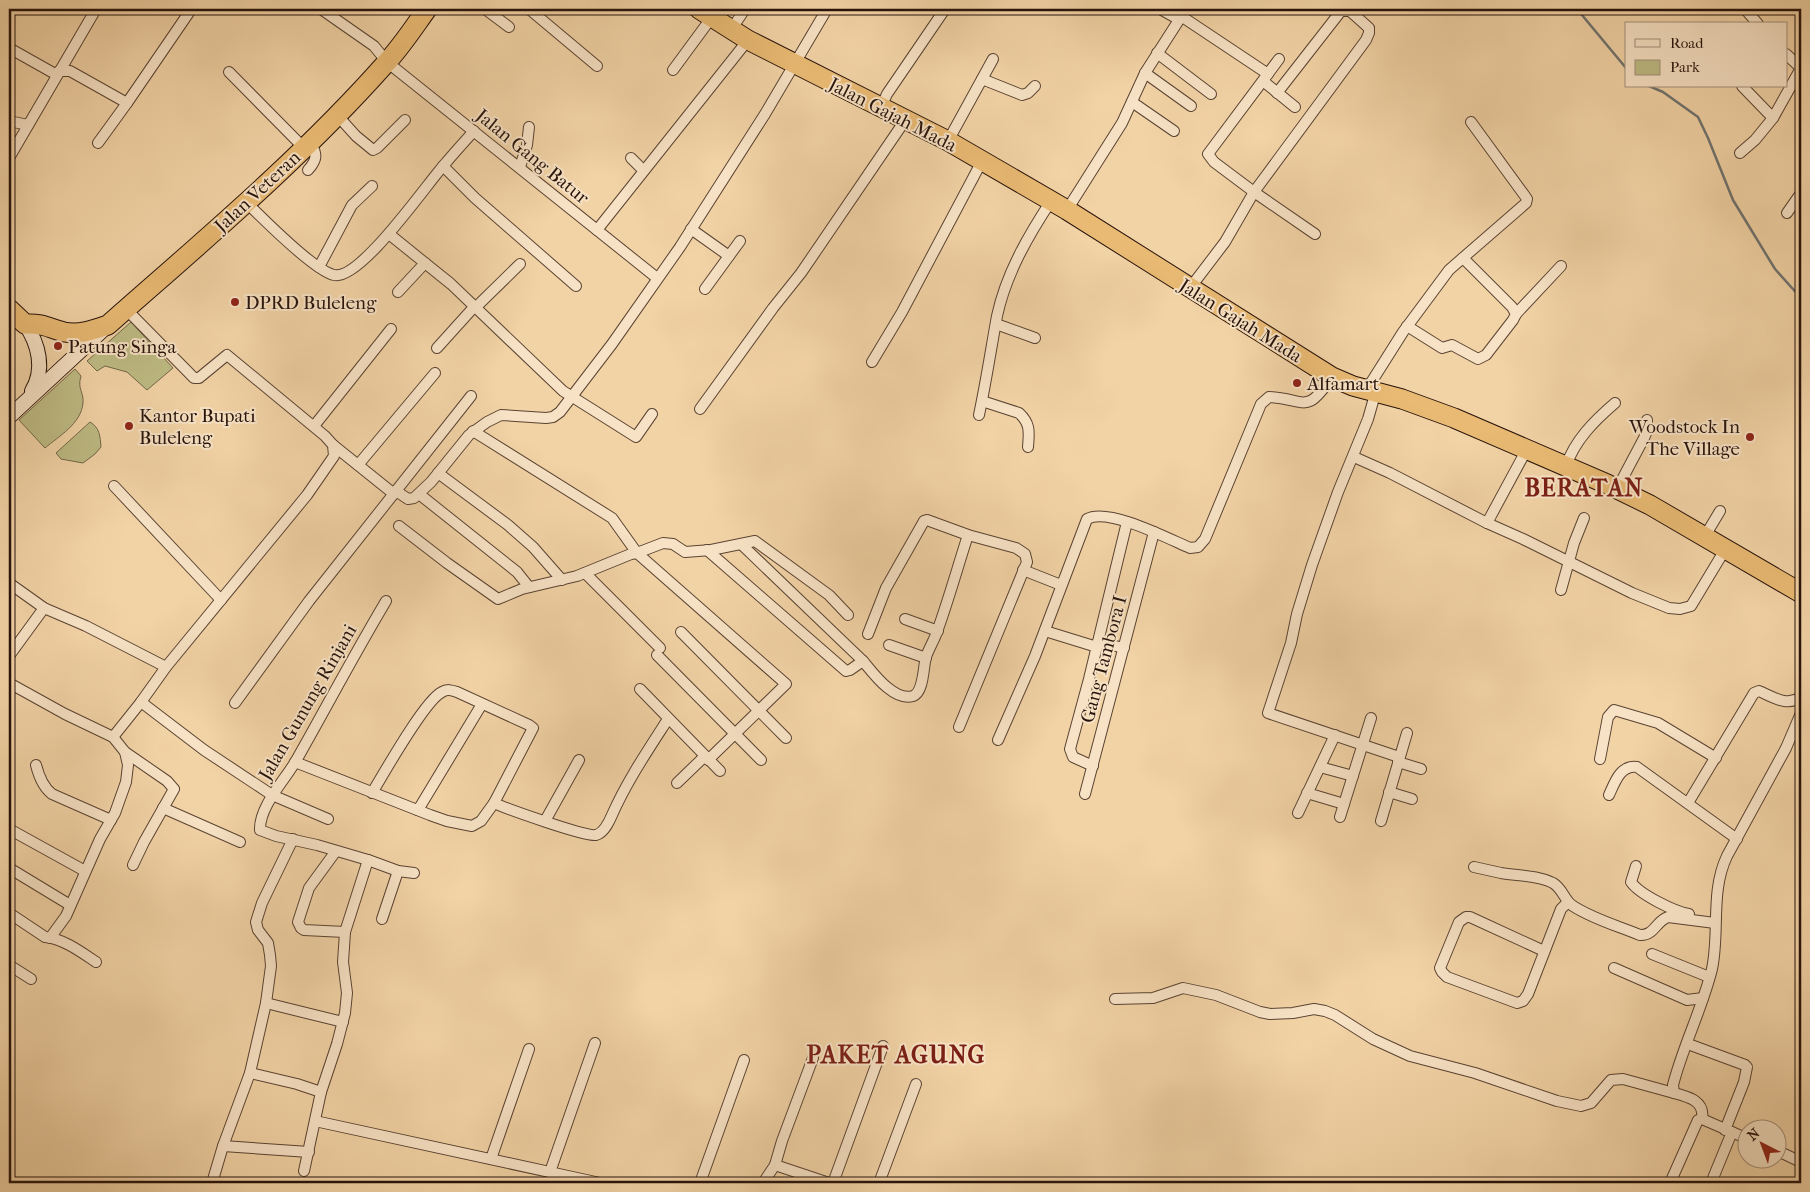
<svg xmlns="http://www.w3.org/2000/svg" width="1810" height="1192" viewBox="0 0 1810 1192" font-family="'IM FELL French Canon',serif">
<rect width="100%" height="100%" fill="#f2d3a6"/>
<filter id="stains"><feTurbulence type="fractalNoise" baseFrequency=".004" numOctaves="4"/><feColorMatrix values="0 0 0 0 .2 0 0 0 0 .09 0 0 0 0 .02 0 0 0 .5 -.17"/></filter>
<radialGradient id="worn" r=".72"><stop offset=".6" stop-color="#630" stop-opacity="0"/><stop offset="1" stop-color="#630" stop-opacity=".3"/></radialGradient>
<g fill="#bebb84" stroke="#726748">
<polygon points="131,322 173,368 147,390 127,372 105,366 97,371 87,361"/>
<path d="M75,369L81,376C77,389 84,392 83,403C81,424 59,436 45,448L19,420Z"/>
<path d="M90,422C100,428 100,436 101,447L95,454L83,463L61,459L56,453Z"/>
</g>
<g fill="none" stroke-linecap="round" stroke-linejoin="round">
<g stroke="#707470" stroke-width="2.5">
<polyline points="1577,9 1626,68"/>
<polyline points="1649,86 1663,92 1698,117 1708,138 1733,200 1775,269 1801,298"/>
</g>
<defs>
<g id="street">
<polyline points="321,9 374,46 387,62 657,278"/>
<polyline points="485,9 509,27"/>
<polyline points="529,9 597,66"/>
<polyline points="1160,9 1178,19"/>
<polyline points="1745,9 1758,24"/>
<polyline points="1181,16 1268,74"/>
<polyline points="731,30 745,9"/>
<polyline points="9,48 57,75"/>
<polyline points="1157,53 1211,94"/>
<polyline points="1786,54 1801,68"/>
<polyline points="1279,59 1208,154 1214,162 1254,192 1315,234"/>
<polyline points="673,70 712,17"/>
<polyline points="59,71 70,71 127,103 190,11"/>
<polyline points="229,72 304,148"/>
<polyline points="1145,73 1191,106"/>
<polyline points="982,79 1022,95 1028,93 1035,86"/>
<polyline points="1263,81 1295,107"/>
<polyline points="1742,86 1773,118"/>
<polyline points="1132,102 1174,131"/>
<polyline points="881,107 887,94 945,9"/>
<polyline points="337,115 356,136 373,150 377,148 405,120"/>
<polyline points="9,121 28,125"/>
<polyline points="948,141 993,59"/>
<polyline points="98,143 127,103"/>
<polyline points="1740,153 1755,140 1773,118 1801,68"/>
<polyline points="9,158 96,9"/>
<polyline points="631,158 643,170"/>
<polyline points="443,166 475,198 576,286"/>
<polyline points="520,167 527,145 529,127"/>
<path d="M308,170C317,160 318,154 310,143"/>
<path d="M247,203C263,219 315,271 334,275C360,281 426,185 444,165C454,153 464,142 474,131"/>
<polyline points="1067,210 1122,123 1145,73 1186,9"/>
<polyline points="1787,213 1801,193"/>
<polyline points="691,229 729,256 740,241"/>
<polyline points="597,230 748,40"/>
<polyline points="389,234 451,284 563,391 636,437 652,414"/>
<polyline points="319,267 352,205 372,186"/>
<polyline points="1190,288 1225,242 1254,192 1366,40 1369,33 1369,28 1350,11 1341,11 1277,93"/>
<polyline points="705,289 729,256"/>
<polyline points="398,292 425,263"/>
<polyline points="475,308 520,264"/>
<polyline points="1516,314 1561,266"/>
<polyline points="996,324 1035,338"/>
<polyline points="1407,326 1442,348 1452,345 1478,359 1486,355 1513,320 1516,314 1512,307 1463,258"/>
<polyline points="437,348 474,307"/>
<polyline points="872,362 902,312 982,161"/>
<polyline points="1367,389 1403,332 1449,270 1526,203 1527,199 1525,196 1471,122"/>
<polyline points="1376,391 1368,419 1338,492 1312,565 1297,614 1291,643 1268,713 1399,757"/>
<path d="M982,401L1019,413C1031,424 1029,433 1028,447"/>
<polyline points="700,409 773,308 801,273 906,119"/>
<path d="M979,415C986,382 991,349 997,316C1006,274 1028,236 1051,201"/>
<polyline points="314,426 391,329"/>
<polyline points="473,431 612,518 637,553 786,684 708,760"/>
<polyline points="333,445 394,494"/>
<polyline points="1354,457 1390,473 1487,523 1523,539 1632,593 1669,608 1680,609 1691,606 1726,548"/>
<polyline points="358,465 435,373"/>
<path d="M1566,466C1575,440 1594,421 1615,403"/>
<polyline points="438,473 508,525 533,547 562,580"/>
<polyline points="114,486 221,600"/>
<polyline points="1617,489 1644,438 1647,431 1647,420"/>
<polyline points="396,491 408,499 414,498 431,482 469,435 487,422 501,415 546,418 553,417 560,412 612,344 680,247 765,114 827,9"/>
<polyline points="419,494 517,572 529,587"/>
<polyline points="1487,523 1527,449"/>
<polyline points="399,526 447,563 498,599 522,589 577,576 631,554 637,553 663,543 673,544 685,552 711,550 755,541 829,595 848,615"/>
<polyline points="1705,536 1720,511"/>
<path d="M741,544L863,661C873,673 894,702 913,696C924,692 923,667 926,657C929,648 935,639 938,629C949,598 958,566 968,535"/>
<polyline points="707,550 846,671 850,670 863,661"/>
<polyline points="1023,570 1061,585"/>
<polyline points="585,573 660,648"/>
<polyline points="9,583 44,608 86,626 166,667"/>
<polyline points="1561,590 1574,543 1584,518"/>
<path d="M386,601C355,653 327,706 297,759C286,779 259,806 260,830L276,836L317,845L368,860L398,871L414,873"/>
<polyline points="905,619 938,631"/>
<polyline points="1045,631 1097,647"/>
<polyline points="681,632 786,738"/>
<polyline points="868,634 886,588 924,521 927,520 968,535 1016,548 1025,554 1027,562 959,727"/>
<polyline points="1098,642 1124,648"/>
<polyline points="889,645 926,658"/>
<polyline points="657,655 761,760"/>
<polyline points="9,656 44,608"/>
<polyline points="9,683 65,714 113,737 125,752 128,765 126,782 115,813 100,839 66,916 50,938"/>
<polyline points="640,689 720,771"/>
<polyline points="141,702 204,750 272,795 328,819"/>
<polyline points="235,703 309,601 471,396"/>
<polyline points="113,737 141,702 166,667 307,495 334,456 333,445 325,436 227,355 199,378 194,378 126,309"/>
<path d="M998,740L1035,656L1087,519C1108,507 1169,539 1190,548L1198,547L1205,539L1210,527L1261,404L1269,397C1307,399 1305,416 1332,377"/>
<polyline points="125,752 167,781 174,789 144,842 133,865"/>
<polyline points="1600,759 1608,717 1614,710 1658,723 1716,758"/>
<path d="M295,762L430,815L447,821L472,826L481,821L494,803L533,728L529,725L457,692C451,690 447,689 442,692C425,700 384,773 372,793"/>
<polyline points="1398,762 1421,769"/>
<path d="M36,765C39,777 43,787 52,794L111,820"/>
<polyline points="1093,766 1073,757 1070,749 1089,679 1127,522"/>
<polyline points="1320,767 1353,776"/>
<polyline points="677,783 705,756"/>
<polyline points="1389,792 1412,799"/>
<polyline points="1307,793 1344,804"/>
<polyline points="1085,794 1154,532"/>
<path d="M1609,795C1615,782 1620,765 1637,767L1737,839"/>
<path d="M494,803C507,809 586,837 596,835C604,833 609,822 612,815C627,781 648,750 668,719"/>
<path d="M1688,803L1754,693L1759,691C1773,697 1787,707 1801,697"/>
<polyline points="163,808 240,842"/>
<polyline points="418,810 482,704"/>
<polyline points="1298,813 1335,735"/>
<polyline points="1340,817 1371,718"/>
<polyline points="545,821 579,760"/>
<polyline points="1381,821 1407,733"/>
<polyline points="9,829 85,871"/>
<polyline points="336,851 309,888 298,922 301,928 304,930 345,932"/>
<path d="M1636,866L1631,882C1639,894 1675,912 1689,914"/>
<path d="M1474,867C1483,869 1492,871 1501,873C1518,876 1537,875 1553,883C1563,889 1564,900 1573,906C1593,919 1618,926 1640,935C1654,936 1656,921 1668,917L1715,923"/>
<polyline points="9,868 70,905"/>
<path d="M9,913L45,937C64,939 81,952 96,962"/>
<polyline points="382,919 398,871"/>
<polyline points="1544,951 1470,917 1466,917 1459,922 1440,968 1442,972 1447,977 1517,1003 1523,1001 1528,994 1561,909 1568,902"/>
<polyline points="1652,954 1709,977"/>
<polyline points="9,965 31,979"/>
<polyline points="1614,968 1687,1000 1703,998"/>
<polyline points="1115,999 1153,998 1183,988 1216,995 1260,1012 1270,1014 1293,1013 1314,1009 1325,1011 1335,1015 1373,1039 1410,1056 1475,1073 1557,1101 1581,1106 1591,1103 1611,1080 1623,1079 1674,1093"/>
<polyline points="266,1003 343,1022"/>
<polyline points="1688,1044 1745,1065 1747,1067 1744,1082 1725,1130"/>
<polyline points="250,1073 297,1084 321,1092"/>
<path d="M1702,1119C1705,1101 1689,1097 1674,1093L1673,1085C1683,1046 1702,1009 1712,969C1720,931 1710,892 1727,856L1786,748L1801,713"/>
<polyline points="315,1121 600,1183"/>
<polyline points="223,1146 309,1152"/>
<polyline points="1778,1151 1801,1162"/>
<polyline points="491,1159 529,1049"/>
<polyline points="775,1165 782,1141 813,1058"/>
<polyline points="304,1171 321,1092 337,1044 345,1013 347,993 343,962 345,932 368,860"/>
<polyline points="550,1172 595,1043"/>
<polyline points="9,1182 16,1183"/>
<polyline points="212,1183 223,1146 250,1073 266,1003 271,966 270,955 268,943 258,930 256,922 262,903 293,839"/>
<polyline points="700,1183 744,1060"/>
<polyline points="763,1183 775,1165 829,1183"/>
<polyline points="833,1183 883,1046"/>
<polyline points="879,1183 916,1084"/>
<polyline points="1670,1183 1698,1120 1702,1119 1748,1139"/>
<polyline points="1711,1183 1732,1132"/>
</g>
<g id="secondary">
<path d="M25,324C39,344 45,370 32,391"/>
<polyline points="9,417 105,328"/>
</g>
<g id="highway">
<polyline points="699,9 748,40 948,141 1067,210 1332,377 1353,386 1402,399 1454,418 1607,484 1650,505 1801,593"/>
<path d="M9,309L25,324C44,323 48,328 64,332C80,335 93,330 108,325C203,241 301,159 386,63C401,47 414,27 427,9"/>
</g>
</defs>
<use href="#street" stroke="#5a4332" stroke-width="12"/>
<use href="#secondary" stroke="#27130b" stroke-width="16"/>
<use href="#highway" stroke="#27130b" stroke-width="21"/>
<use href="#street" stroke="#f7e2c5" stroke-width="10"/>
<use href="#secondary" stroke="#f7e2c5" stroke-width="14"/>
<use href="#highway" stroke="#e9ba73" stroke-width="19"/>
</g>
<g fill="#8f2418" stroke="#f7e2c5" stroke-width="2">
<circle cx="235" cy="302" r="5"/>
<circle cx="58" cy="346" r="5"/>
<circle cx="1297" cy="383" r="5"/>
<circle cx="129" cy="426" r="5"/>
<circle cx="1750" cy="437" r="5"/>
</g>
<g text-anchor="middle" stroke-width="4" stroke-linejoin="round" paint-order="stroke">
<g font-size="19" fill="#27130b" stroke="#f7e2c5">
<text transform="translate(893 114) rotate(27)" y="7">Jalan Gajah Mada</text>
<text transform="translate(533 156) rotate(39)" y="7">Jalan Gang Batur</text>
<text transform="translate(257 191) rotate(-43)" y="7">Jalan Veteran</text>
<text transform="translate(1241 320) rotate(32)" y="7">Jalan Gajah Mada</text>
<text transform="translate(1103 659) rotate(-75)" y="7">Gang Tambora I</text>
<text transform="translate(307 702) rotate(-60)" y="7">Jalan Gunung Rinjani</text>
</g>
<g font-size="19" fill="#27130b" stroke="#f7e2c5" text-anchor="start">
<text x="245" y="309">DPRD Buleleng</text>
<text x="68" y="353">Patung Singa</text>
<text x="1307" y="390">Alfamart</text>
<text x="139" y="422">Kantor Bupati<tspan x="139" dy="22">Buleleng</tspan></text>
<text x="1740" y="433" text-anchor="end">Woodstock In<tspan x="1740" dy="22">The Village</tspan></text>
</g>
<g font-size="24" font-weight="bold" letter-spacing="1" fill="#7a1f14" stroke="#f7e2c5">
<text x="1584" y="496">BERATAN</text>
<text x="896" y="1063">PAKET AGUNG</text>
</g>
</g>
<rect width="1810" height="1192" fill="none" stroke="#f2d3a6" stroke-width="30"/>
<rect x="10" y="10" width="1790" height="1172" fill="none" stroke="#27130b" stroke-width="2.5"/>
<rect x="15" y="15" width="1780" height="1162" fill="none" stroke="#27130b"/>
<rect x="1625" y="22" width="162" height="65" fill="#f7e2c5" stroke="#a48f7b"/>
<rect x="1635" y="39" width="25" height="8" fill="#f7e2c5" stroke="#a48f7b"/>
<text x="1670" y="48" font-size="15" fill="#27130b">Road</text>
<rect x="1635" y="60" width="25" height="15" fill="#bebb84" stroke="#a48f7b"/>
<text x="1670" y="72" font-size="15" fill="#27130b">Park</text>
<g transform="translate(1762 1144) rotate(318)"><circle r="24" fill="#f7e2c5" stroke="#a48f7b"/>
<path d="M0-4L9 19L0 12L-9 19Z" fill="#8f2418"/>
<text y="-8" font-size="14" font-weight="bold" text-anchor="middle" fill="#27130b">N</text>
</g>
<rect width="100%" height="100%" filter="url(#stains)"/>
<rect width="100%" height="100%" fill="url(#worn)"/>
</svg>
